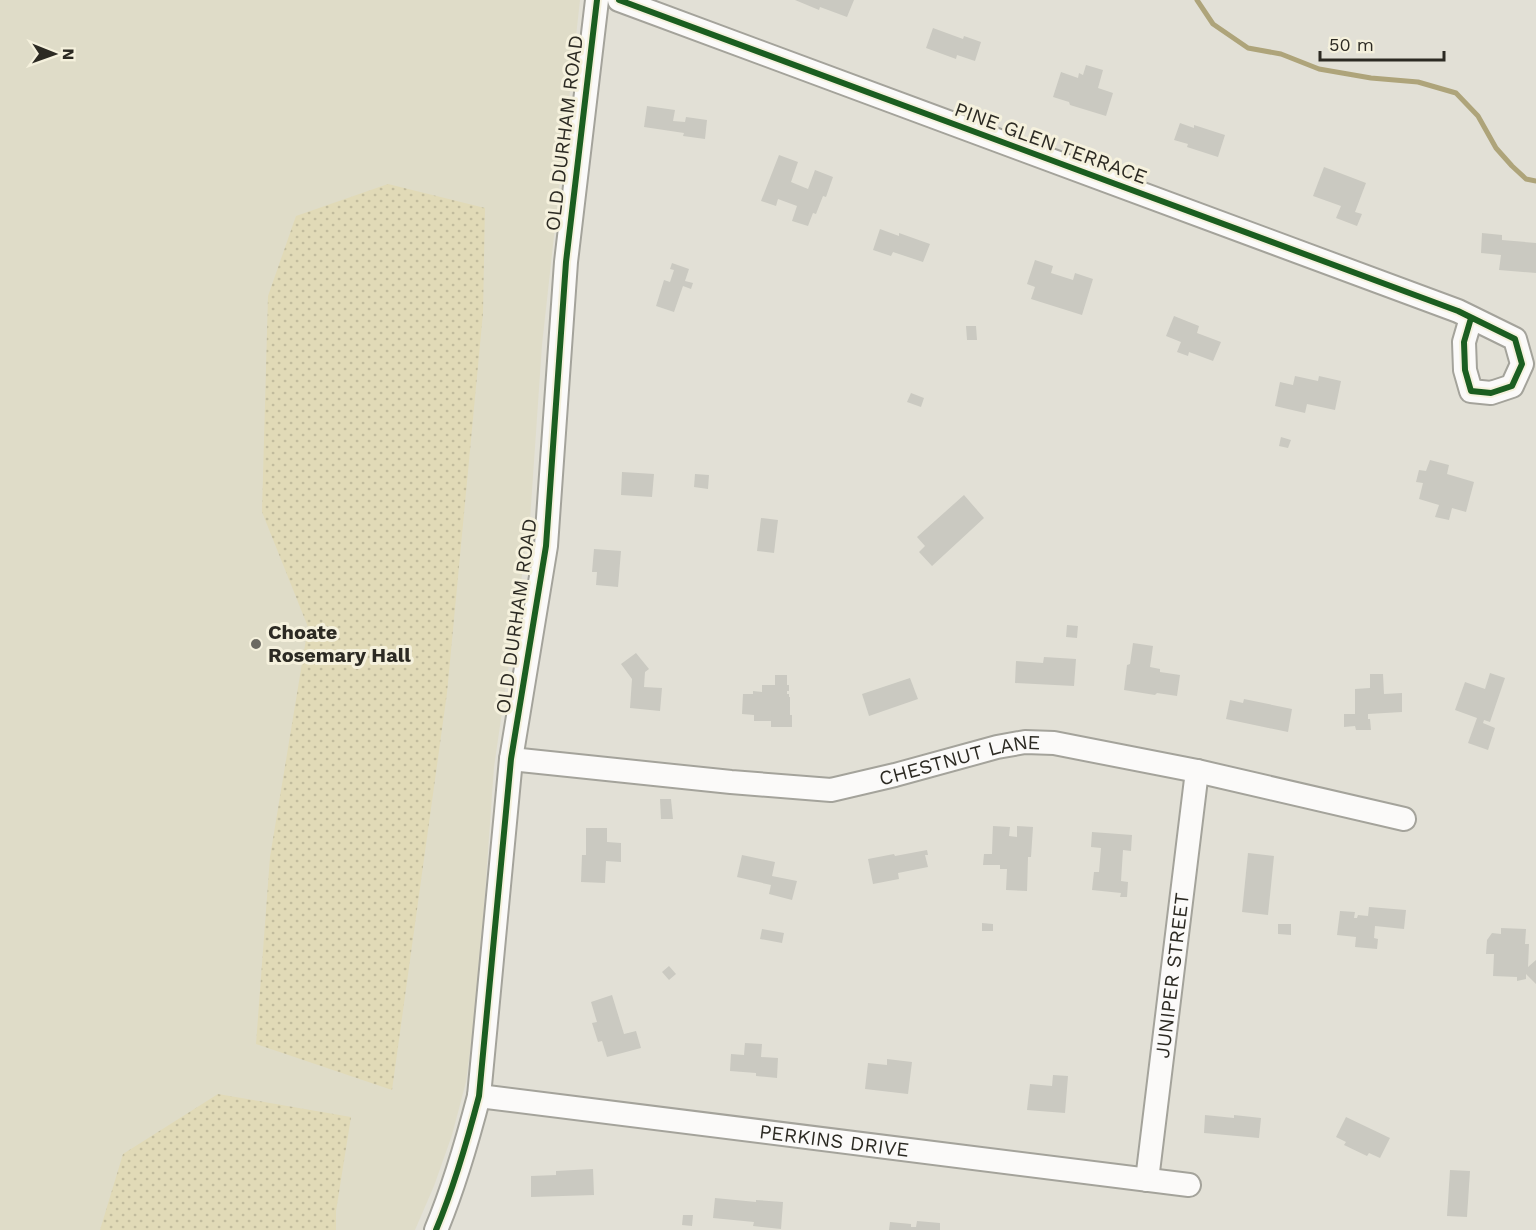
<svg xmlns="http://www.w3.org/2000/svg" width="1536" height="1230" viewBox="0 0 1536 1230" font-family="'Work Sans',sans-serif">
<defs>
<pattern id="grass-dots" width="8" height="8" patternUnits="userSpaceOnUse" patternTransform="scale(1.5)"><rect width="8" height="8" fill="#e1dab7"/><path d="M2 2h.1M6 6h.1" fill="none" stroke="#c1bb9d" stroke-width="1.8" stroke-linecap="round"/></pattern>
</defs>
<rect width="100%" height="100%" fill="#e2e0d6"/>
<polygon fill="#dfdcc8" points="0,0 580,0 542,345 530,520 494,767 478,993 466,1082 452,1135 434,1186 415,1230 0,1230"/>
<g fill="url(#grass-dots)">
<polygon points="388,184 485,208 483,313 447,693 392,1090 256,1044 270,857 308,627 262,512 268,296 296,216"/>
<polygon points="218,1094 351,1117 336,1211 336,1230 100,1230 123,1154"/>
</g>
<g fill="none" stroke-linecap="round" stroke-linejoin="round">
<polyline stroke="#aea47a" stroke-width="5" points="1197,0 1213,24 1248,48 1281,54 1319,69 1371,78 1418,82 1456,93 1478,116 1496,148 1512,166 1526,179 1536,181"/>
</g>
<g fill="#cac9c1">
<polygon points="795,0 854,0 847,17 820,7 819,10"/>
<polygon points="933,28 963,39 964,36 981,42 975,61 957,55 956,59 926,48"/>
<polygon points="1086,65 1103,70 1098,88 1113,93 1106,116 1070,105 1069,102 1053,97 1061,72 1078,78 1079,73 1083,75"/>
<polygon points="647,106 675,110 673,121 685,122 686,117 707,120 705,139 683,136 684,133 644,127"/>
<polygon points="1180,123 1194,128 1194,125 1225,135 1218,157 1187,147 1188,144 1174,140"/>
<polygon points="779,155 798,162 791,182 808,189 815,170 833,177 826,197 823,196 816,214 813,213 808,226 792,221 797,206 778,199 776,206 761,201"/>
<polygon points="1324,167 1366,183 1355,212 1362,214 1357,226 1336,218 1341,206 1313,196"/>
<polygon points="880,229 899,236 899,233 930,244 923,262 893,252 891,256 873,250"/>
<polygon points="1482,233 1502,235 1502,240 1536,243 1536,273 1499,270 1501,255 1481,253"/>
<polygon points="1035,260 1053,266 1051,273 1073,280 1075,273 1093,279 1082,315 1031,299 1035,287 1027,284"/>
<polygon points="672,263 689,269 685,281 693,283 691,289 683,286 674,312 656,306 664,280 670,282 674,270 670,269"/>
<polygon points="1174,316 1199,326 1197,333 1221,342 1213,361 1189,352 1188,356 1177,352 1181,342 1166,336"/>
<polygon points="966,326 976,326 977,340 967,340"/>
<polygon points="1295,376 1318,381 1319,376 1341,381 1335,410 1307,404 1305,413 1275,406 1280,382 1293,385"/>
<polygon points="911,393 924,398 921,407 907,402"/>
<polygon points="1281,437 1291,440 1288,448 1279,446"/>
<polygon points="1430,460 1449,465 1447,474 1474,482 1466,512 1452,508 1449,520 1435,517 1439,505 1419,499 1423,483 1416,482 1419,470 1426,471"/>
<polygon points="622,472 654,474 652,497 621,495"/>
<polygon points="695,474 709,475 708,489 694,487"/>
<polygon points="964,495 984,518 932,566 919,552 925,546 917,537"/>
<polygon points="761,518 778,520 774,553 757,551"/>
<polygon points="594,549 621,551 618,587 596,585 597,572 592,572"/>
<polygon points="1067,625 1078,626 1077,638 1066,637"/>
<polygon points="1133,643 1153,646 1150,667 1160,669 1160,672 1180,675 1177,696 1157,693 1155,695 1124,690 1127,665 1130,664"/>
<polygon points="636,653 649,669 645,672 644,687 662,688 660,711 630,708 632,679 621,664"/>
<polygon points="1044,657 1076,659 1074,686 1015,683 1016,661 1043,663"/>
<polygon points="1490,673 1505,678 1490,722 1484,720 1483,723 1495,728 1488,750 1468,743 1477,718 1455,710 1465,682 1485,689"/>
<polygon points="1370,674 1383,674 1384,694 1402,693 1402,712 1368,714 1368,719 1370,719 1371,730 1356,730 1355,726 1344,727 1344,714 1355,714 1355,689 1370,688"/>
<polygon points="775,675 787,675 787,685 789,685 789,691 787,691 787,694 789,694 789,697 790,697 790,715 792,715 792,727 771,727 771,721 754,721 754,715 742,714 743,694 753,694 753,691 762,692 762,685 775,685"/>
<polygon points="910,678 918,699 869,716 862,694"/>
<polygon points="1244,699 1292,709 1288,732 1226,719 1230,700 1243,703"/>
<polygon points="660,799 671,799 673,819 661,819"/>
<polygon points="993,826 1010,827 1009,836 1017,837 1017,826 1033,827 1031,857 1028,857 1027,891 1006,890 1007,869 1000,869 1000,865 983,865 984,854 992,854"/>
<polygon points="586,828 607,828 607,842 621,843 621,862 606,861 605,883 581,882 582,855 586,855"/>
<polygon points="1092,832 1132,835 1131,851 1123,850 1121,881 1128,882 1127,897 1120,897 1121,893 1092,890 1094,872 1099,872 1101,848 1091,847"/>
<polygon points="927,850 928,855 925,855 928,867 898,873 899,879 873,884 868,859 894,854 895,856"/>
<polygon points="1248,853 1274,856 1268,915 1242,912"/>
<polygon points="742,855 775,862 772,876 797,881 792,900 769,894 771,885 737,877"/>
<polygon points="1369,907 1406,910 1404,929 1375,926 1374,938 1378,939 1377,949 1355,947 1356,937 1337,935 1340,911 1355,912 1354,918 1357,918 1358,915 1368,916"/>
<polygon points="982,923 993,924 993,931 982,931"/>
<polygon points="1278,924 1291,924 1291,935 1278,934"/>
<polygon points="1501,928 1526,929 1525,944 1529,944 1528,967 1536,960 1536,984 1526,974 1526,979 1517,981 1517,977 1493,976 1494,954 1486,954 1487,940 1492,933 1501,934"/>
<polygon points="762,929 784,933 782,943 760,939"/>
<polygon points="669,966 676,974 669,980 662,972"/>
<polygon points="612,995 624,1034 636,1031 641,1048 607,1057 602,1041 598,1042 592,1023 597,1022 591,1002"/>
<polygon points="745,1043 762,1044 761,1057 778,1058 777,1078 756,1076 756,1073 730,1071 731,1054 744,1055"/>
<polygon points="887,1059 912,1062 908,1094 865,1089 868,1063 887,1065"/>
<polygon points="1053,1075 1068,1076 1065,1113 1027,1110 1030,1084 1052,1086"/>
<polygon points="1205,1115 1234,1118 1234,1115 1261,1118 1259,1138 1204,1133"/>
<polygon points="1346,1117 1390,1138 1380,1158 1369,1153 1367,1156 1344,1145 1346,1142 1336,1137"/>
<polygon points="593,1169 594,1195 531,1197 531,1176 556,1175 556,1171"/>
<polygon points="1450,1170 1470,1171 1467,1217 1447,1216"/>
<polygon points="715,1198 756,1202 756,1200 783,1202 781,1229 753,1226 754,1222 713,1218"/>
<polygon points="683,1215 693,1215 692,1226 682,1225"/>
<polygon points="917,1221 940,1223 940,1230 889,1230 890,1222 911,1224 911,1227 916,1227"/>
</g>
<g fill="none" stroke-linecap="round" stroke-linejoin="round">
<defs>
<g id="minor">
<polyline points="619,0 1458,311 1515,339 1522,364 1512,386 1491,393 1471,391 1465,370 1464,342 1471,318"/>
<path id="s1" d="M511,759L731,782L831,790L895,775L997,747L1025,742L1054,743L1197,771L1404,819"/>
<path id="s2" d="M479,1096L1189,1185"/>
<path id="s3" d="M1147,1180L1197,771"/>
<path d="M436,1230C454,1187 467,1142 479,1096L511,759L546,546L566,262L597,0"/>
</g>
</defs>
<use href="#minor" stroke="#a4a39b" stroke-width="26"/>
<use href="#minor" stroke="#fbfaf9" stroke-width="22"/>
<defs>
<g id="cycleway">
<polyline points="619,0 1458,311 1515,339 1522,364 1512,386 1491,393 1471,391 1465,370 1464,342 1471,318"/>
<path d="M436,1230C454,1187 467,1142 479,1096L511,759L546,546L566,262L597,0"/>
</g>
</defs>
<use href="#cycleway" stroke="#f5f1dd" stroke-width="10"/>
<use href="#cycleway" stroke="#1b5e20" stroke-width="6"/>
</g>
<circle fill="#6c6a62" stroke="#f5f1dd" stroke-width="2" cx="256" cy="644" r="6"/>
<g text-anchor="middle" stroke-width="6" stroke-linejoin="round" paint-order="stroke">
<g font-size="20" fill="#2c2a23" stroke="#f5f1dd">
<text transform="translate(564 133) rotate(-83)" y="7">OLD DURHAM ROAD</text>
<text transform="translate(1051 143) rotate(20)" y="7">PINE GLEN TERRACE</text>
<text transform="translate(516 616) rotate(-82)" y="7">OLD DURHAM ROAD</text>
<text dy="7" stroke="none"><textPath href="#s1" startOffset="454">CHESTNUT LANE</textPath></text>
<text dy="7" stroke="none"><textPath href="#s3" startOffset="206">JUNIPER STREET</textPath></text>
<text dy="7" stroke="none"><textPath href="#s2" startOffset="358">PERKINS DRIVE</textPath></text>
</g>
<g font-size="20" font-weight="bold" fill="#2c2a23" stroke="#f5f1dd" text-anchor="start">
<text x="268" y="639">Choate<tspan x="268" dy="23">Rosemary Hall</tspan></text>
</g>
</g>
<g transform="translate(54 54) rotate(91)" stroke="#f5f1dd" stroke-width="4.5" paint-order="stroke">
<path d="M0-4.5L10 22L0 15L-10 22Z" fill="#2c2a23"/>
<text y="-9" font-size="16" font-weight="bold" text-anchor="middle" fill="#2c2a23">N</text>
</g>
<path d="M1320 51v9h124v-9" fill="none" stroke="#2c2a23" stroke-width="3"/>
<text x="1329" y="51" font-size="18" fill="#2c2a23" stroke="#f5f1dd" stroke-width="4.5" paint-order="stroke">50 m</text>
</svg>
